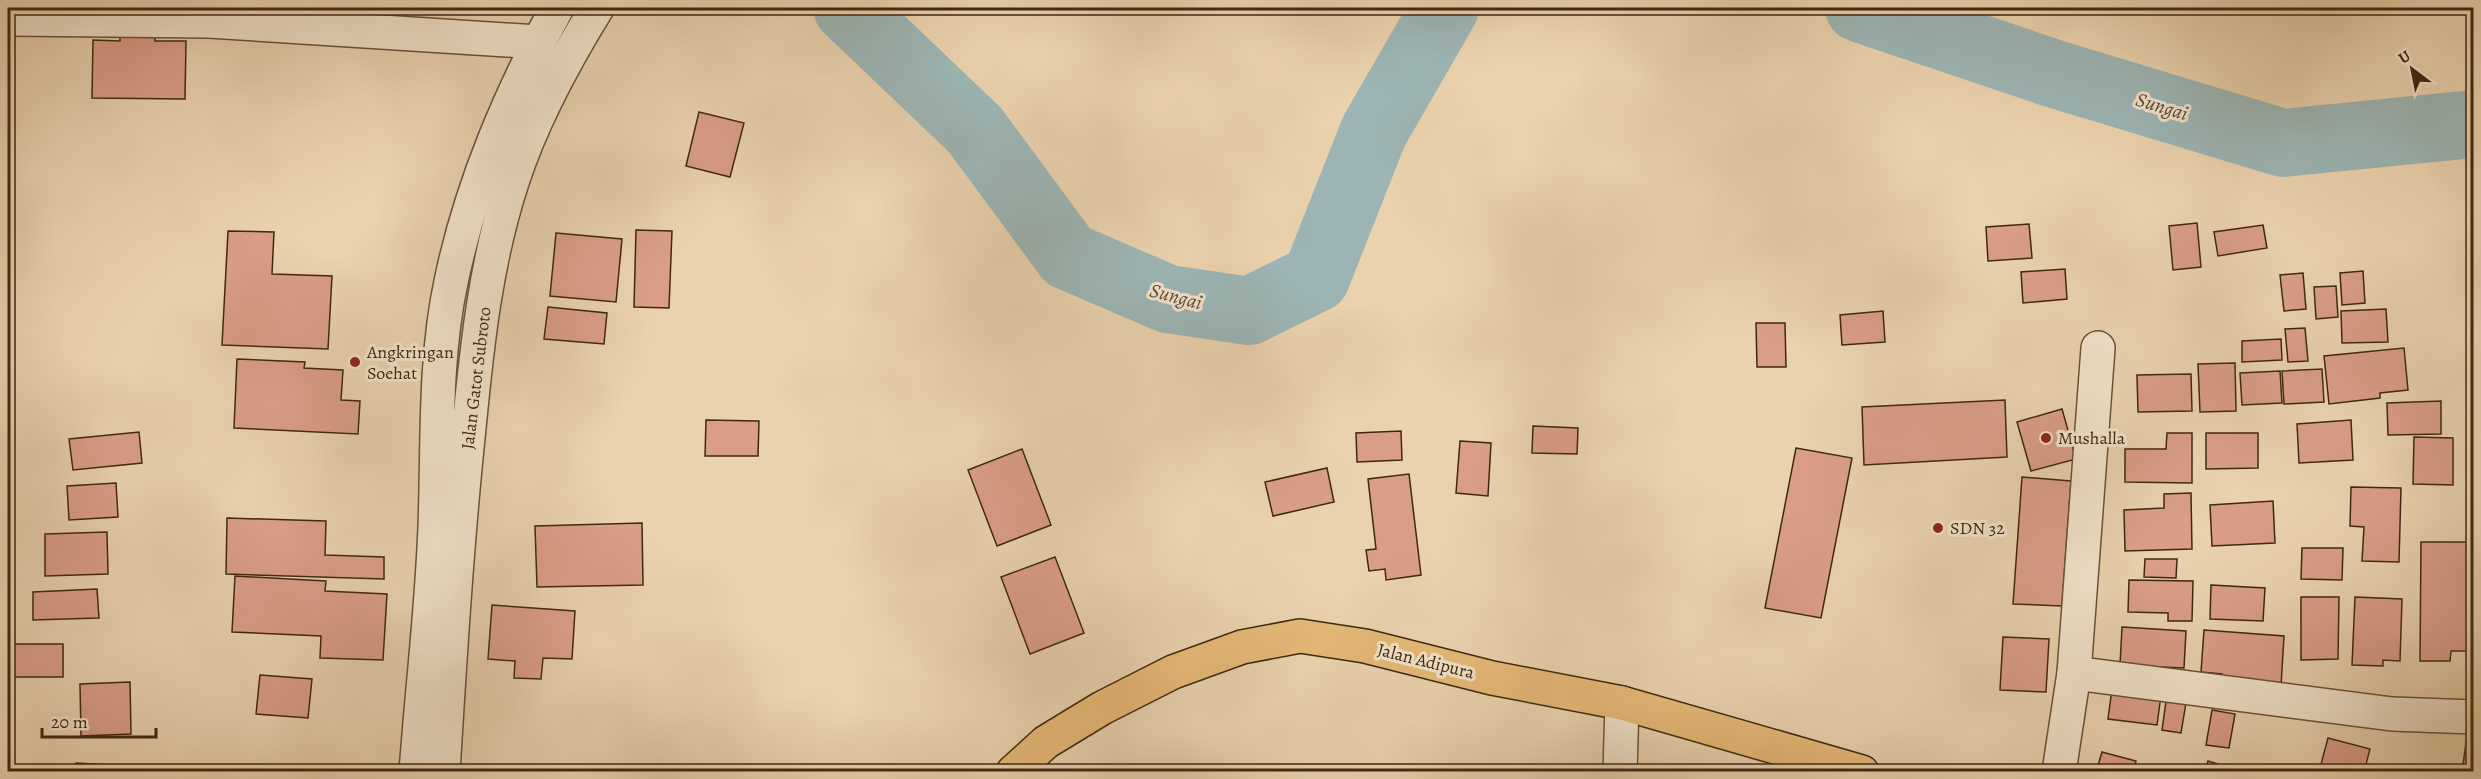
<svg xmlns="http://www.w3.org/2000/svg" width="2481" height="779" viewBox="0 0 2481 779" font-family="Alegreya,serif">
<rect width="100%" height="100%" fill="#ead2ad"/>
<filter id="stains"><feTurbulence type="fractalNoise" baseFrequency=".00333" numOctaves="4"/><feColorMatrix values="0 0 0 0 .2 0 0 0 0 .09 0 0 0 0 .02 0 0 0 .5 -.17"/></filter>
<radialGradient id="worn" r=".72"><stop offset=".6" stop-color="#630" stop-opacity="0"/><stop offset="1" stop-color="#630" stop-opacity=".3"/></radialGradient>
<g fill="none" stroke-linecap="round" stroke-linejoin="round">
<g stroke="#9cb5b4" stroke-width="68">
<polyline points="847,8 975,130 1068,256 1168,299 1249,311 1316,278 1374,131 1445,8"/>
<polyline points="1859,8 2055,74 2283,143 2474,124"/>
</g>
</g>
<g fill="#da9e87" stroke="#3f2811" stroke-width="1.5">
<polygon points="120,27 155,28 155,41 186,41 185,99 92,98 93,40 120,41"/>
<polygon points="699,112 744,123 730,177 686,166"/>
<polygon points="2197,223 2201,267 2173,270 2169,226"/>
<polygon points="2029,224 2032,258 1988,261 1986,227"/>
<polygon points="2263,225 2267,248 2218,256 2214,232"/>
<polygon points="636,230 672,231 669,308 634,307"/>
<polygon points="228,231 274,232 272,274 332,276 328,349 222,345"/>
<polygon points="556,233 622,239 616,302 550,296"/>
<polygon points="2065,269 2067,299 2023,303 2021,272"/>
<polygon points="2363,271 2365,303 2342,305 2340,273"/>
<polygon points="2303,273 2306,309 2284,311 2280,275"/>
<polygon points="2336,286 2338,317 2316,319 2314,287"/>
<polygon points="548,307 607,313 604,344 544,339"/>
<polygon points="2386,309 2388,342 2342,343 2341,311"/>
<polygon points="1883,311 1885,342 1842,345 1840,315"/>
<polygon points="1756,323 1785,323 1786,367 1757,367"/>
<polygon points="2305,328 2308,361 2288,362 2285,329"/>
<polygon points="2281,339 2282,360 2242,362 2242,341"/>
<polygon points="2404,348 2408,390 2380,393 2380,398 2329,404 2324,356"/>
<polygon points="237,359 305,362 304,368 343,370 341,400 360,401 358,434 234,428"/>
<polygon points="2235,363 2236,411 2200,412 2198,364"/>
<polygon points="2322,369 2324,402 2284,404 2282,371"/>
<polygon points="2280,371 2282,403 2242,405 2240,373"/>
<polygon points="2191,374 2192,411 2138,412 2137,375"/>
<polygon points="2005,400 2007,457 1864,465 1862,407"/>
<polygon points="2441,401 2441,434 2388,435 2387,403"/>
<polygon points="2062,409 2076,459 2031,471 2017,422"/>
<polygon points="706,420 759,421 758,456 705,456"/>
<polygon points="2351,420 2353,460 2299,463 2297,424"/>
<polygon points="1533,426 1578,428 1577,454 1532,453"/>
<polygon points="1401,431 1402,460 1357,462 1356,433"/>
<polygon points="139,432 142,463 73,470 69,439"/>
<polygon points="2167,433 2192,433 2192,483 2125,482 2125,449 2166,449"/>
<polygon points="2206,433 2258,433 2258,468 2206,469"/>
<polygon points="2414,437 2453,438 2453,485 2413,484"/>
<polygon points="1460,441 1491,443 1488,496 1456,493"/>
<polygon points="1796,448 1852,458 1821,618 1765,608"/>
<polygon points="1022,449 1051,525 997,546 968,470"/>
<polygon points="1327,468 1334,502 1273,516 1265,482"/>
<polygon points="1409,474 1421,575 1386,580 1385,569 1369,571 1366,550 1376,549 1368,479"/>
<polygon points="2022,477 2071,481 2062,606 2013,604"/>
<polygon points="116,483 118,517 69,520 67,486"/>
<polygon points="2351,487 2401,488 2399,562 2362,561 2364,527 2350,526"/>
<polygon points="2191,493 2192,549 2125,551 2124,510 2164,508 2164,494"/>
<polygon points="2273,501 2275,543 2212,546 2210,505"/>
<polygon points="227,518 326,521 325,555 384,557 384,579 226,574"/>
<polygon points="642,523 643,585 537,587 535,526"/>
<polygon points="107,532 108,574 45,576 45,534"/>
<polygon points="2421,542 2474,542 2474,651 2451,651 2450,661 2420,661"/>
<polygon points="2302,548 2343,548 2342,580 2301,579"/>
<polygon points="1055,557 1084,633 1030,654 1001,577"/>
<polygon points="2145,559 2177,559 2176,578 2144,577"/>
<polygon points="235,576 326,581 325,591 387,594 383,660 320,658 321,636 232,632"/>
<polygon points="2129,580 2193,581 2192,621 2168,621 2168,613 2128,612"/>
<polygon points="2211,585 2265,588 2263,621 2210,619"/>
<polygon points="97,589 99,618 33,620 33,592"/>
<polygon points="2301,597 2339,597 2338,659 2301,660"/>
<polygon points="2355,597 2402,599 2400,661 2383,660 2383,666 2352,665"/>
<polygon points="492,605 575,611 572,659 543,658 541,679 514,678 515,661 488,659"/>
<polygon points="2122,627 2186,631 2184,668 2120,665"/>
<polygon points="2204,630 2284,636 2281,686 2221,681 2222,674 2201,672"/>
<polygon points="2003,637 2049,639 2046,692 2000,690"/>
<rect x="8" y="644" width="55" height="33"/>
<polygon points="260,675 312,679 308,718 256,714"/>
<polygon points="130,682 131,734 81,736 80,684"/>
<polygon points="2112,689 2161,695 2157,725 2108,719"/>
<polygon points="2167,694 2187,697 2181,733 2162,730"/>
<polygon points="2212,710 2235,714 2229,748 2206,745"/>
<polygon points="2467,735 2474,736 2474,772 2462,772"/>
<polygon points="2328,738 2370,749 2364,772 2319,772"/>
<polygon points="2102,752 2136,761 2133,772 2096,772"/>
<polygon points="2208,761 2244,772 2205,772"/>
<polygon points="76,763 110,765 109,772 76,772"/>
</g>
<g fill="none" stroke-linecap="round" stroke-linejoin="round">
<defs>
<g id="minor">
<polyline points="8,19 209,21 538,42"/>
<polyline points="2074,673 2392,714 2474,717"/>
<path d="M416,772C422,690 432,608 435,527C438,446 434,361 451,282C471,185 510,95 557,8"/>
<path d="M443,772C450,657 457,542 469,428C477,345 486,261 512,182C532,120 563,63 597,8"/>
<polyline points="1620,772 1622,703"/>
<polyline points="2059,772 2074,673 2098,348"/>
</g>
<polyline id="highway" points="1013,772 1046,742 1102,708 1173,672 1242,647 1300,636 1365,646 1492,678 1622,703 1862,772"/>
</defs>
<use href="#minor" stroke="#6a5238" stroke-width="36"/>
<use href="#highway" stroke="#3f2811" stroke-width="36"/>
<use href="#minor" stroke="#f1e2ca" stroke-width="33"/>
<use href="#highway" stroke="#e5b976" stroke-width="33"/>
</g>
<g fill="#8f2418" stroke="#f1e2ca" stroke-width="2">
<circle cx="355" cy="362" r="6"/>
<circle cx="2046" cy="438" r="6"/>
<circle cx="1938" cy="528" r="6"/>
</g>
<g text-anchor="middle" stroke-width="6" stroke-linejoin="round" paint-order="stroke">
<g font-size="18" fill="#3f2811" stroke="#f1e2ca" text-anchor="start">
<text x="367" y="358">Angkringan<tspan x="367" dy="21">Soehat</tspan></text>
<text x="2058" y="444">Mushalla</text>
<text x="1950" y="534">SDN 32</text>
</g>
<g font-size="18" fill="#3f2811" stroke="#f1e2ca">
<text transform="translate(476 378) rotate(-83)" y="6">Jalan Gatot Subroto</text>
<text transform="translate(1426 661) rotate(14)" y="6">Jalan Adipura</text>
</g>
<g font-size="20" font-style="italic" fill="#564b3a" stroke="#f1e2ca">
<text transform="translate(2162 106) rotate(17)" y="7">Sungai</text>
<text transform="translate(1176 296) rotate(15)" y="7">Sungai</text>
</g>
</g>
<rect width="2481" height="779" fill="none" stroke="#ead2ad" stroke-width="30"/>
<rect x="9" y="9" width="2463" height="761" fill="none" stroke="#3f2811" stroke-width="3"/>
<rect x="15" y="15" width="2451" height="749" fill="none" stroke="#3f2811" stroke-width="1.5"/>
<g transform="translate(2412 69) rotate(328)" stroke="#f1e2ca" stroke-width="4.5" paint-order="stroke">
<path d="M0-4.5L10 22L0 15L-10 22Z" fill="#3f2811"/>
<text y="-9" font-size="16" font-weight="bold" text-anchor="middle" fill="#3f2811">U</text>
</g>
<path d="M42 728v9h114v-9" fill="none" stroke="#3f2811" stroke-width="3"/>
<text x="51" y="728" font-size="18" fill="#3f2811" stroke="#f1e2ca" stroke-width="4.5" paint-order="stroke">20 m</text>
<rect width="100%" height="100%" filter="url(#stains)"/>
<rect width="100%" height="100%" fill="url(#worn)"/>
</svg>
